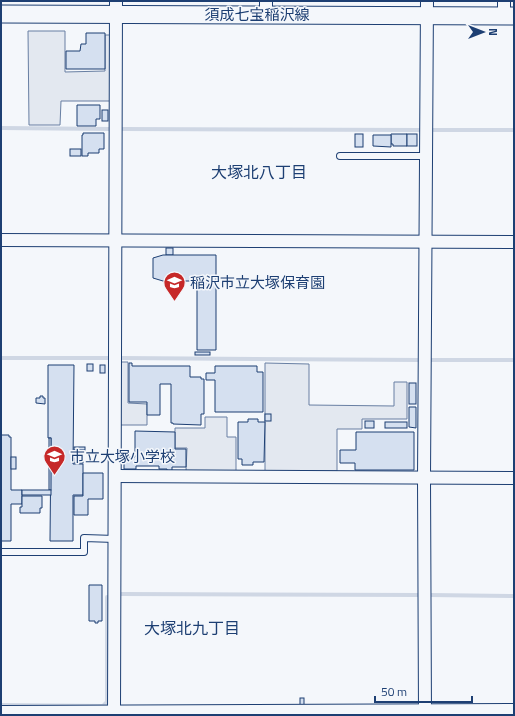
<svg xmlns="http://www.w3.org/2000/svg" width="515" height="716" viewBox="0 0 515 716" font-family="'Titillium Web','Noto Sans JP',sans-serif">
<rect width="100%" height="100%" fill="#f4f7fb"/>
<g fill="#e3e8f0" stroke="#687fa3">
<polygon points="28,31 65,31 65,72 105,71 105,35 111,35 111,101 61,101 60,125 29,125"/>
<polygon points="120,362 128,362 128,403 147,404 147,425 120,425"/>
<polygon points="265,363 309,364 309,405 394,406 394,382 407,382 407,419 362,419 362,429 337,429 337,471 265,471"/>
<polygon points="205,417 227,417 227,437 236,437 236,472 186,471 187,448 175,448 175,428 205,428"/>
</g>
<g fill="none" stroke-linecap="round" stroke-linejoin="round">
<g stroke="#cfd7e4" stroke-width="4">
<polyline points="1,128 110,129"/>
<polyline points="123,129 421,130"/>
<polyline points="431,130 514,130"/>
<polyline points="1,358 110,358"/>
<polyline points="121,358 420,360"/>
<polyline points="431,360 514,360"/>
<polyline points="121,594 419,595"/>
<polyline points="430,595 514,596"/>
<polyline points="1,705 103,706 107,702 107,597"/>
</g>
</g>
<g fill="#d5e0f0" stroke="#1d3f73">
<polygon points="86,33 105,33 105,69 66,69 66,51 80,51 81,44 86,44"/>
<polygon points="77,105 100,105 100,119 96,119 96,126 77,126"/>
<rect x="102" y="110" width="6" height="11"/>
<polygon points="83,133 104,133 104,149 99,149 99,153 88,153 88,156 82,156 82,135 83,135"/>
<rect x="355" y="134" width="8" height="13"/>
<polygon points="391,134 407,134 407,146 393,146 393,144 391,144"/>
<rect x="407" y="134" width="10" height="12"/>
<polygon points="373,135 391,135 391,147 373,146"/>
<rect x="70" y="149" width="11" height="7"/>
<rect x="166" y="248" width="7" height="7"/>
<polygon points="163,255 216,255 216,350 197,350 197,281 163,281 153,278 153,258"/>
<rect x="195" y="352" width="15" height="3"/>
<polygon points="129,363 132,363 132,366 190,366 190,377 201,377 201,379 204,379 204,414 201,414 201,425 173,424 173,423 171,423 171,384 160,384 160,415 147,415 147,402 129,402"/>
<rect x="87" y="364" width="6" height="7"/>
<polygon points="48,365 74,365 73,464 83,464 83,495 73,495 73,541 50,541 51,438 48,438"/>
<rect x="100" y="365" width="5" height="8"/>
<polygon points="215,366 257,366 257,372 263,372 263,412 215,412 215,380 206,380 206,373 215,373"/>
<rect x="409" y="383" width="7" height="21"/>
<polygon points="40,396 43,396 43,398 45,398 45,404 36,403 36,398 40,398"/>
<polygon points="409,407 416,407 416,428 409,427"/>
<rect x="265" y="414" width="6" height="7"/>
<polygon points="248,419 258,419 258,422 265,422 264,462 253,462 253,465 242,465 242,459 238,459 238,422 248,422"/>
<rect x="365" y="421" width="9" height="7"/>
<rect x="385" y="422" width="22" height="6"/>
<polygon points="135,431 175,432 175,449 186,449 186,467 172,467 172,471 167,471 167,469 159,469 159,466 136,466 136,469 124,469 124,457 135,457"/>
<polygon points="356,432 414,432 414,470 355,470 355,463 340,463 340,450 356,450"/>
<polygon points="1,435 9,435 9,437 11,437 11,490 22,490 22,504 11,504 11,541 1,541"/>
<rect x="49" y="438" width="2" height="52"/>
<rect x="74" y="447" width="11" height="3"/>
<rect x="74" y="455" width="9" height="8"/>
<rect x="11" y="457" width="5" height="12"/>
<polygon points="83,473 103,473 103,499 88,499 88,515 74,515 74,496 83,496"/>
<rect x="22" y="490" width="29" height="5"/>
<polygon points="22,496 42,496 42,508 40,508 40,513 20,513 20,507 22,507"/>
<polygon points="89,585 102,585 102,621 98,621 98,623 95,623 95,621 89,621"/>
<rect x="300" y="698" width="4" height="8"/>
</g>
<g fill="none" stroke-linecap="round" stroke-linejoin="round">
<defs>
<g id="lane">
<polyline points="340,156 426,156"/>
<polyline points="1,552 84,552 84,538 115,539"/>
</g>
<g id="street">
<polyline points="504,1 504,16"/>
<polyline points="266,15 266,1"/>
<polyline points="1,240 514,242"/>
<polyline points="115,476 514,478"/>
<polyline points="1,712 514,710"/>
<polyline points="114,715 116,1"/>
<polyline points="425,715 424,478 427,1"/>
</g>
<polyline id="secondary" points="1,14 514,16"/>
</defs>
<use href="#lane" stroke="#1d3f73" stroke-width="8"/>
<use href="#street" stroke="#1d3f73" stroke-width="14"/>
<use href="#secondary" stroke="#1d3f73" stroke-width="19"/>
<use href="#lane" stroke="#f4f7fb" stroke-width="6"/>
<use href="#street" stroke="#f4f7fb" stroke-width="12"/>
<use href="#secondary" stroke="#f4f7fb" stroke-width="17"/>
</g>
<defs>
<symbol id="school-pin" viewBox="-11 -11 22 30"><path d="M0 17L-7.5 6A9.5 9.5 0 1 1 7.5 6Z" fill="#c62828" stroke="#f4f7fb"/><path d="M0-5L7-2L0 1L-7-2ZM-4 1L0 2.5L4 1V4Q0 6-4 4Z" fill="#fff"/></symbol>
</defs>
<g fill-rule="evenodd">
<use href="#school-pin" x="162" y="270" width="25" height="34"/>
<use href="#school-pin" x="42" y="444" width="25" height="34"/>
</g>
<g text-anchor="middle" stroke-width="3" stroke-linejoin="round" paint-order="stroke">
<g font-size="15" fill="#1d3f73" stroke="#f4f7fb">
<text x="257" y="20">須成七宝稲沢線</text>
</g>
<g font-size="15" fill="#1d3f73" stroke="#f4f7fb" text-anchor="start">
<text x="190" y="288">稲沢市立大塚保育園</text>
<text x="70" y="462">市立大塚小学校</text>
</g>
<g font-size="16" fill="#1d3f73" stroke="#f4f7fb">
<text x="259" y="178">大塚北八丁目</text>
<text x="192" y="634">大塚北九丁目</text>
</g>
</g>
<rect width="515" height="716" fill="none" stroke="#1d3f73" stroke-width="4"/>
<g transform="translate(483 32) rotate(90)" stroke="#f4f7fb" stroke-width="3" paint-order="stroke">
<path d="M0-3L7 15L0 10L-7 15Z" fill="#1d3f73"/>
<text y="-6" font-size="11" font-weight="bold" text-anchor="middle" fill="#1d3f73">N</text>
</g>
<path d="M375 696v6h97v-6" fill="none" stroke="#1d3f73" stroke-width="2"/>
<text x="381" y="696" font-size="12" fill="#1d3f73" stroke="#f4f7fb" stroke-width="3" paint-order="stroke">50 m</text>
</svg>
